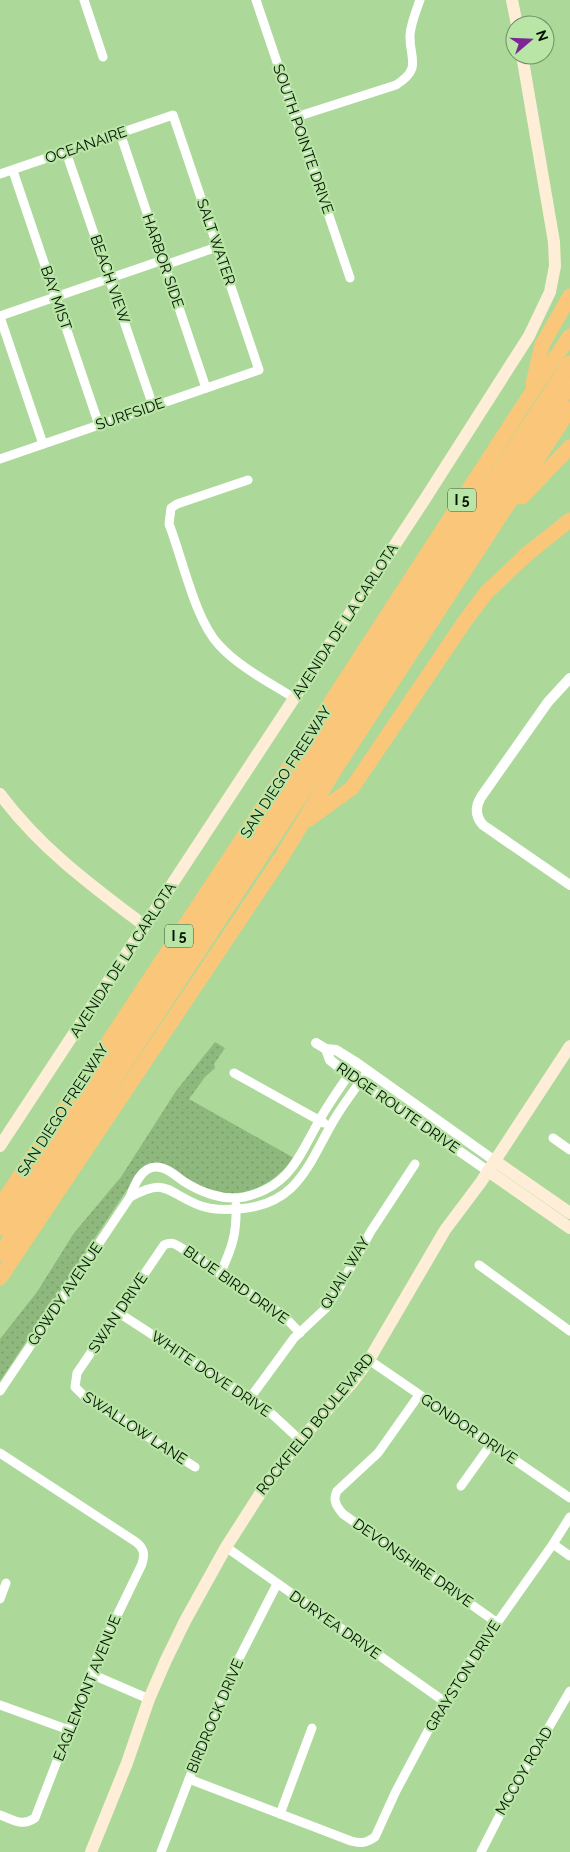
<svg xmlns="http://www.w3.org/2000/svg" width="570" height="1852" viewBox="0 0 570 1852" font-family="Raleway,sans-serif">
<defs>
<pattern id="grass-dots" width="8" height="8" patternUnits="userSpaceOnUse" patternTransform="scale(1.25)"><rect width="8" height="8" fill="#8eb87d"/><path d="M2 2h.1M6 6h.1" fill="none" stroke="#799d6a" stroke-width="1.8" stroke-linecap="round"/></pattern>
</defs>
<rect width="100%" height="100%" fill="#acd89a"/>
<path fill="url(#grass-dots)" d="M215,1042L225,1048L214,1064L215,1068L205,1077L189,1099L294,1158C271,1187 240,1203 202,1187C192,1183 175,1168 165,1166C159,1164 149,1168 142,1169L126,1191L0,1381V1339L37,1292L74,1233L121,1177L176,1091Z"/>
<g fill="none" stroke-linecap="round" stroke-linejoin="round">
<g stroke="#fff" stroke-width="9">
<polyline points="84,0 103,57"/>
<polyline points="256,0 350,278"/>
<path d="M296,117L396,85C423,68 409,58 410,35C411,23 416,11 420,0"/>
<polyline points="120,133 206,388"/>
<polyline points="66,152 153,406"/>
<polyline points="13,171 99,425"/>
<polyline points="0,174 173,115 259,370 0,459"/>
<polyline points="0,316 163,260 168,264 217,247"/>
<polyline points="0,317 43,444"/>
<path d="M248,480L177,504L171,508L169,524C182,557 195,620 219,645C239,667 269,682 294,698"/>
<polyline points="234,1073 324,1123"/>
<polyline points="553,1138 570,1150"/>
<path d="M130,1197C166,1178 164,1190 196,1204C209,1210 223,1210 238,1209C301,1205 309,1160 337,1115C347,1099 358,1085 368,1071"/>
<polyline points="479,1265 570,1331"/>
<path d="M220,1274C232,1248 237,1234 236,1205"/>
<polyline points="119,1313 262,1406 273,1415 300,1440"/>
<polyline points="369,1360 570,1498"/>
<path d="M0,1391L130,1197C134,1186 141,1167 156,1167C166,1167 175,1175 183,1181C200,1192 223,1201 244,1197C290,1187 299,1156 319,1121C330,1101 344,1082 357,1063"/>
<path d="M419,1395L378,1453L337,1491C332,1500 337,1507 343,1514L496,1622"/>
<polyline points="250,1398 294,1338 326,1308 337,1292 371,1231 415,1164"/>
<path d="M0,1453L136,1542C144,1548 145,1554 142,1564L98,1655L35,1818C22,1827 14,1820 0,1815"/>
<path d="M195,1467L84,1396L75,1387L77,1373L164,1245C171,1242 174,1243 180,1247L283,1315L300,1333"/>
<polyline points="461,1486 491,1444"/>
<polyline points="553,1544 570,1556"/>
<polyline points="226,1547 445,1702"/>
<polyline points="0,1599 6,1583"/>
<polyline points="91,1674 149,1699"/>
<polyline points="0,1705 69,1730"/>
<path d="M189,1779L351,1841C361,1844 366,1843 375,1837L396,1791L429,1729L463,1671L553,1544L570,1517"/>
<polyline points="280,1814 312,1728"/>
<polyline points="161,1852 219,1701 232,1672 277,1584"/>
<polyline points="481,1852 515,1785 570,1691"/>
</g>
<g stroke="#fff" stroke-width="10">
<path d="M570,678L548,702L481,797C475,807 475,816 483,825L570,885"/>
<polyline points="316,1043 326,1049 336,1050 357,1063 495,1161"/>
<polyline points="326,1049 330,1060 349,1075 488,1171"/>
</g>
<g stroke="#feeed7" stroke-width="12">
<polyline points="512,0 517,25"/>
<path d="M0,794C40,848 92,886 145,926"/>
<polyline points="0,1146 425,499 529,336 550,292 555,266 554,242 522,55"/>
<polyline points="495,1161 570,1213"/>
<polyline points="488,1171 570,1228"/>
<polyline points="91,1852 127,1763 149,1699 166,1660 185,1621 226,1547 265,1486 300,1440 352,1383 369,1360 445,1230 481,1182 570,1046"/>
</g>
<g stroke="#fac77a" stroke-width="15">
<polyline points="533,384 542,345 570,296"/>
<polyline points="522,497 570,447"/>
<polyline points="309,819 352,788 465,621 486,593 527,554 570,520"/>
<polyline points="0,1206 239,844 530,395 570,336"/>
<polyline points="0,1228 570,363"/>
<polyline points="0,1254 570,385"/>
<polyline points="0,1278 281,858 334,771 570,409"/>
</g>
</g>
<g text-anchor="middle" stroke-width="4.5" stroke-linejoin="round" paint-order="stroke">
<g fill="#b9e5a6" stroke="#3a5132" stroke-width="1">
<rect x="448" y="488.5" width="28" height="23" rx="4"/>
<rect x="165" y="924.5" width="28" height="23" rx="4"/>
</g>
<g font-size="14" font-weight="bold" fill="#031100">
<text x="462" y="505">I 5</text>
<text x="179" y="941">I 5</text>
</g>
<g font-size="15" fill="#031100" stroke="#b9e5a6">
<text transform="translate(303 139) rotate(71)" y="5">SOUTH POINTE DRIVE</text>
<text transform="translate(86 145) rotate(-19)" y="5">OCEANAIRE</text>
<text transform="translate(216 242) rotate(71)" y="5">SALT WATER</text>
<text transform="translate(163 261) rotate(71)" y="5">HARBOR SIDE</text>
<text transform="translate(110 279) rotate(71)" y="5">BEACH VIEW</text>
<text transform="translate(56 298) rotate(71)" y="5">BAY MIST</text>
<text transform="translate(130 414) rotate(-19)" y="5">SURFSIDE</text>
<text transform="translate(345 621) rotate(-57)" y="5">AVENIDA DE LA CARLOTA</text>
<text transform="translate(286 772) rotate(-57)" y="5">SAN DIEGO FREEWAY</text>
<text transform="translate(123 960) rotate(-57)" y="5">AVENIDA DE LA CARLOTA</text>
<text transform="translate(398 1108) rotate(35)" y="5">RIDGE ROUTE DRIVE</text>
<text transform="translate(63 1110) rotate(-57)" y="5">SAN DIEGO FREEWAY</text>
<text transform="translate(345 1273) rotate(-59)" y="5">QUAIL WAY</text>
<text transform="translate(236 1285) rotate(35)" y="5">BLUE BIRD DRIVE</text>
<text transform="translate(65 1294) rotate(-56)" y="5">GOWDY AVENUE</text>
<text transform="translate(118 1313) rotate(-56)" y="5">SWAN DRIVE</text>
<text transform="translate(211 1374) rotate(34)" y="5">WHITE DOVE DRIVE</text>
<text transform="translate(315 1424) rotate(-51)" y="5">ROCKFIELD BOULEVARD</text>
<text transform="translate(135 1428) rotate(33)" y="5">SWALLOW LANE</text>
<text transform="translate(469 1429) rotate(34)" y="5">GONDOR DRIVE</text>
<text transform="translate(413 1563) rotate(35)" y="5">DEVONSHIRE DRIVE</text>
<text transform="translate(335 1625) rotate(35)" y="5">DURYEA DRIVE</text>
<text transform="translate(463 1676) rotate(-58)" y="5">GRAYSTON DRIVE</text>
<text transform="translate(87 1688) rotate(-68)" y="5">EAGLEMONT AVENUE</text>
<text transform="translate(215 1716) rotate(-67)" y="5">BIRDROCK DRIVE</text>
<text transform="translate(524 1771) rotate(-60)" y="5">MCCOY ROAD</text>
</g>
</g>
<g transform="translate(530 40) rotate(71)"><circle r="24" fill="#b9e5a6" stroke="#709064"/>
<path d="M0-4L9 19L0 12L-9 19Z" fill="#7c2796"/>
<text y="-8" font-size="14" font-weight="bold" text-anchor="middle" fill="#031100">N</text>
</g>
</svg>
